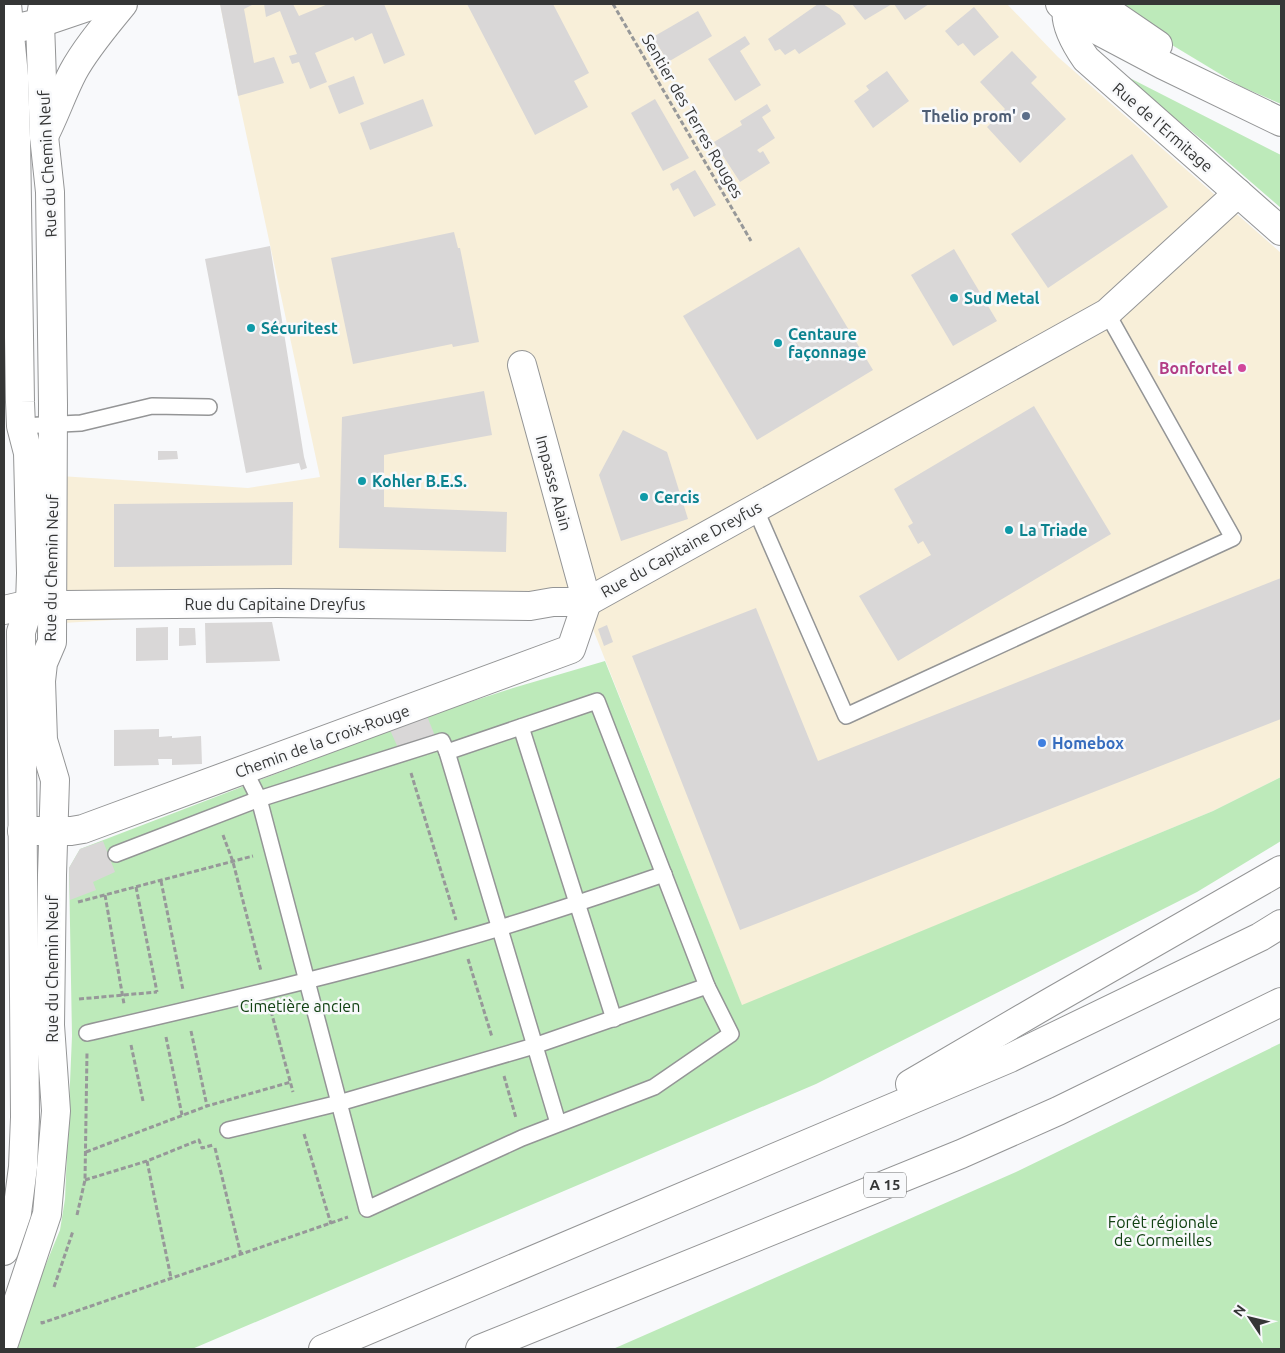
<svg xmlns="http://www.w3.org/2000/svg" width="1285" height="1353" viewBox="0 0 1285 1353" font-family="Ubuntu,sans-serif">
<rect width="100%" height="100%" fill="#f8f9fb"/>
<polygon fill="#f8efd9" points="220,4 1007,4 1058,57 1281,253 1281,777 1213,811 742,1006 589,619 516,613 244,612 47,624 44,475 248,488 320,477 238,96"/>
<g fill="#bdeaba">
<polygon points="1104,4 1277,4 1281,5 1281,104 1240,86"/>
<polygon points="1118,72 1281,155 1281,208 1207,144"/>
<polygon points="605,661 742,1005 1213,811 1281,777 1281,841 1197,892 816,1084 192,1349 11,1349 60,1230 65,1199 72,1036 69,868 80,849 427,716 513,688"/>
<polygon points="1281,1043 1281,1349 613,1349 1016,1172"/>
</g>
<g fill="#d9d7d7">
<polygon points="220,4 254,4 244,9 254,63 274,57 284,83 238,96"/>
<polygon points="264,4 293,4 299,16 328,4 384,4 405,55 384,64 372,33 355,41 353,37 315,53 327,82 310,89 299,62 292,64 289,56 297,54 280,11 266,17"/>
<polygon points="467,4 553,4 589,73 574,81 588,107 535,135"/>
<polygon points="818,4 823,4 840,15 846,24 799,54 795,49 785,55 780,49 775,51 768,39"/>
<polygon points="852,4 892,4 865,20"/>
<polygon points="894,4 929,4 905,20"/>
<polygon points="974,7 999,37 974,56 963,43 958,46 945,31"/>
<polygon points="698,11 712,36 668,62 653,37"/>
<polygon points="745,36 750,44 740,51 761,85 735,101 708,59"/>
<polygon points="1012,51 1037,77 1031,83 1066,119 1020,163 987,127 1005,109 980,82"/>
<polygon points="887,71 909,101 873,128 854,101 869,90 866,86"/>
<polygon points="354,76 364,104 339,114 328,86"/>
<polygon points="423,99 433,126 370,150 360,123"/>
<polygon points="655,99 689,158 663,171 631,113"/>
<polygon points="767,104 771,111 762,117 775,138 757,150 760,153 763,151 770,163 740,182 714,142 742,125 740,121"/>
<polygon points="1132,154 1168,207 1048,288 1011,234"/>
<polygon points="695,170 716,205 694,217 678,188 673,191 670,184"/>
<polygon points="454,232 458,248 460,248 479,342 453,347 452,344 353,364 331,258"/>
<polygon points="270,246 304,457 307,468 301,470 299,463 246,473 205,259"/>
<polygon points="799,247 873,370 757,440 683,316"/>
<polygon points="954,249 997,321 953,346 911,275"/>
<polygon points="484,391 492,435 384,455 384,507 507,512 506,552 339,548 342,417"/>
<polygon points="1034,406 1111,534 898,661 859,596 931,555 923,541 918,544 908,526 913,523 894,489"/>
<polygon points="623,430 667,452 688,519 621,541 599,475"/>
<polygon points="158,451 177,451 178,459 158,460"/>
<polygon points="293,502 292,565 114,567 114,504"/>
<polygon points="1281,578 1281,719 740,930 632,656 756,608 818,761"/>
<polygon points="272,622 280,661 206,663 205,623"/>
<polygon points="607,625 613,642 604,646 598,629"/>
<polygon points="168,627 168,660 136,661 136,628"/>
<polygon points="179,628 195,628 196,645 179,646"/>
<polygon points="427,716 435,736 399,750 390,730"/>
<polygon points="159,729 159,737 172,736 172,738 201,736 202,764 172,765 172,759 158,759 159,765 114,766 114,730"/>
<polygon points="103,841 115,872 93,882 96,890 70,900 69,868 80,849"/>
</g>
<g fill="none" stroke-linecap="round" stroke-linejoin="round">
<defs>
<g id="service">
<polyline points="21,426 81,423 152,406 209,407"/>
<polyline points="755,508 846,716 1233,538 1107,313"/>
<polyline points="521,727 614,1019"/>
<polyline points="244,769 259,799 367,1209 522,1138 654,1087 731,1034 707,986 597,701 447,752"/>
<polyline points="116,854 259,799 442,741 447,752 558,1123"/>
<path d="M87,1033C212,1004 338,975 462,939C530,920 597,897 664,874"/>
<polyline points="228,1130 339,1103 534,1046 707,986"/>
</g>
<g id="minor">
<path d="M1069,4C1060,19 1077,46 1086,59L1281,231"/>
<polyline points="4,610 30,604 64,605 277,603 530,606 553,602 587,602 1107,313 1238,193"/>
<polyline points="22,831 71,831 83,829 571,649 587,602 522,365"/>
</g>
<g id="tertiary">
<polyline points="1060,4 1095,29 1163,65 1281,122"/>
<polyline points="1098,4 1158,45"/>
<polyline points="4,1251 17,1213 23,1167 25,1117 21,632 30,604 31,573 28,453 21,426 20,402 16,138 14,76 7,4"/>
<polyline points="4,1343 47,1214 56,1111 50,1025 52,875 55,780 43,740 41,681 43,663 52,642 53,404 50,192 44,136 40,23 43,4"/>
</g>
<g id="secondary">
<polyline points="4,31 40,23 96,4"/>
<path d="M44,136C55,115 62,93 73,72C86,48 106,25 123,4"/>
</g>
<g id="motorway">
<polyline points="910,1084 1047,1004 1281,870"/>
<polyline points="323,1349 1010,1058 1260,937 1281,924"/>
<polyline points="480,1349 961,1154 1058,1111 1281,1002"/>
</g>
</defs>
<use href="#service" stroke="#949596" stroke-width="18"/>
<use href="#minor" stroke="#949596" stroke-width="30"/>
<use href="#tertiary" stroke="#949596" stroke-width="30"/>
<use href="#secondary" stroke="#949596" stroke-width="30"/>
<use href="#motorway" stroke="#949596" stroke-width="30"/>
<g stroke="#979899" stroke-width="3" stroke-dasharray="5 2.5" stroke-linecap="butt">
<polyline points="613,4 751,241"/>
<polyline points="411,773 456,920"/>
<polyline points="223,835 233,862 261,971"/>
<polyline points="161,881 183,990"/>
<polyline points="136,887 157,992"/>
<polyline points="105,895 124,1004"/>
<polyline points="78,902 253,856"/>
<polyline points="468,959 492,1037"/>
<polyline points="79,999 157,992"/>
<polyline points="271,1011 293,1092"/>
<polyline points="191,1031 207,1106"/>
<polyline points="166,1037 182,1115"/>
<polyline points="131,1045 143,1101"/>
<polyline points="504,1076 516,1118"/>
<polyline points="304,1134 331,1224"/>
<polyline points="215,1148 241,1255"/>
<polyline points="86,1152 207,1106 291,1082"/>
<polyline points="147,1161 171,1278"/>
<polyline points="85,1180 147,1161 199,1140 202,1148 213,1145"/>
<polyline points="77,1215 85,1180 87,1052"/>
<polyline points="54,1287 73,1231"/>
<polyline points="42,1321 42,1323 348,1217"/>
</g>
<use href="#service" stroke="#fff" stroke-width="15"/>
<use href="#minor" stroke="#fff" stroke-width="28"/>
<use href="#tertiary" stroke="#fff" stroke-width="28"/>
<use href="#secondary" stroke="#fff" stroke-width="28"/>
<use href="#motorway" stroke="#fff" stroke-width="28"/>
</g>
<circle fill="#5c6f8a" stroke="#f8f9fb" stroke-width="2" cx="1026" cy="116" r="5"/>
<g fill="#0f9aa8" stroke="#f8f9fb" stroke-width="2">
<circle cx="954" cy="298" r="5"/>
<circle cx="251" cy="328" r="5"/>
<circle cx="778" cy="343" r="5"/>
<circle cx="362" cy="481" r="5"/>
<circle cx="644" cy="497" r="5"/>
<circle cx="1009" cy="530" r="5"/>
</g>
<circle fill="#d1479c" stroke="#f8f9fb" stroke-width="2" cx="1242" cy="368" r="5"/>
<circle fill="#3f7fe0" stroke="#f8f9fb" stroke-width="2" cx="1042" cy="743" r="5"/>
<g text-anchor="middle" stroke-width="5" stroke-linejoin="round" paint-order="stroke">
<rect fill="#f8f9fb" stroke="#707071" stroke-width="1" x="864" y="1172.5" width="42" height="25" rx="4"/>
<g font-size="15" font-weight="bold" fill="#353636">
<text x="885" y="1190">A 15</text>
</g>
<g font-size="16" fill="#353636" stroke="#f8f9fb">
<text transform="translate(693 116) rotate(60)" y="6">Sentier des Terres Rouges</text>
<text transform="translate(1163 127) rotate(41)" y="6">Rue de l'Ermitage</text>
<text transform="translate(47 164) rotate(-93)" y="6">Rue du Chemin Neuf</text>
<text transform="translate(554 483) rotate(75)" y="6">Impasse Alain</text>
<text transform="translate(681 549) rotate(-29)" y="6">Rue du Capitaine Dreyfus</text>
<text transform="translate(51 568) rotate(-89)" y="6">Rue du Chemin Neuf</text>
<text x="275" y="610">Rue du Capitaine Dreyfus</text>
<text transform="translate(322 741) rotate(-20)" y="6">Chemin de la Croix-Rouge</text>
<text transform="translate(52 969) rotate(-90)" y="6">Rue du Chemin Neuf</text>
</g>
<g font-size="16" font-weight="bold" fill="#4e5e75" stroke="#f8f9fb" text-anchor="end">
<text x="1016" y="122">Thelio prom'</text>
</g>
<g font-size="16" font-weight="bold" fill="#0d838f" stroke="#f8f9fb" text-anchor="start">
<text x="964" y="304">Sud Metal</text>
<text x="261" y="334">Sécuritest</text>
<text x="788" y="340">Centaure<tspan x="788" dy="18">façonnage</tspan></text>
<text x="372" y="487">Kohler B.E.S.</text>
<text x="654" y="503">Cercis</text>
<text x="1019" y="536">La Triade</text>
</g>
<g font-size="16" font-weight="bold" fill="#b23c85" stroke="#f8f9fb" text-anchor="end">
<text x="1232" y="374">Bonfortel</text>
</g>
<g font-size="16" font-weight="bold" fill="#366cbe" stroke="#f8f9fb" text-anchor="start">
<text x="1052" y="749">Homebox</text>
</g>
<g font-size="16" fill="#114112" stroke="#f8f9fb">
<text x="300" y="1012">Cimetière ancien</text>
<text x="1163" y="1228">Forêt régionale<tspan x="1163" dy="18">de Cormeilles</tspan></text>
</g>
</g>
<rect width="1285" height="1353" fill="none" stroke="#353636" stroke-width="10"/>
<g transform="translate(1250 1318) rotate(305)" stroke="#f8f9fb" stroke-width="4" paint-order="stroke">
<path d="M0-4L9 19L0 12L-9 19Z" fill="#353636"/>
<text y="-8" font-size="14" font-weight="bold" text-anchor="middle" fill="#353636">N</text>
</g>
</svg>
